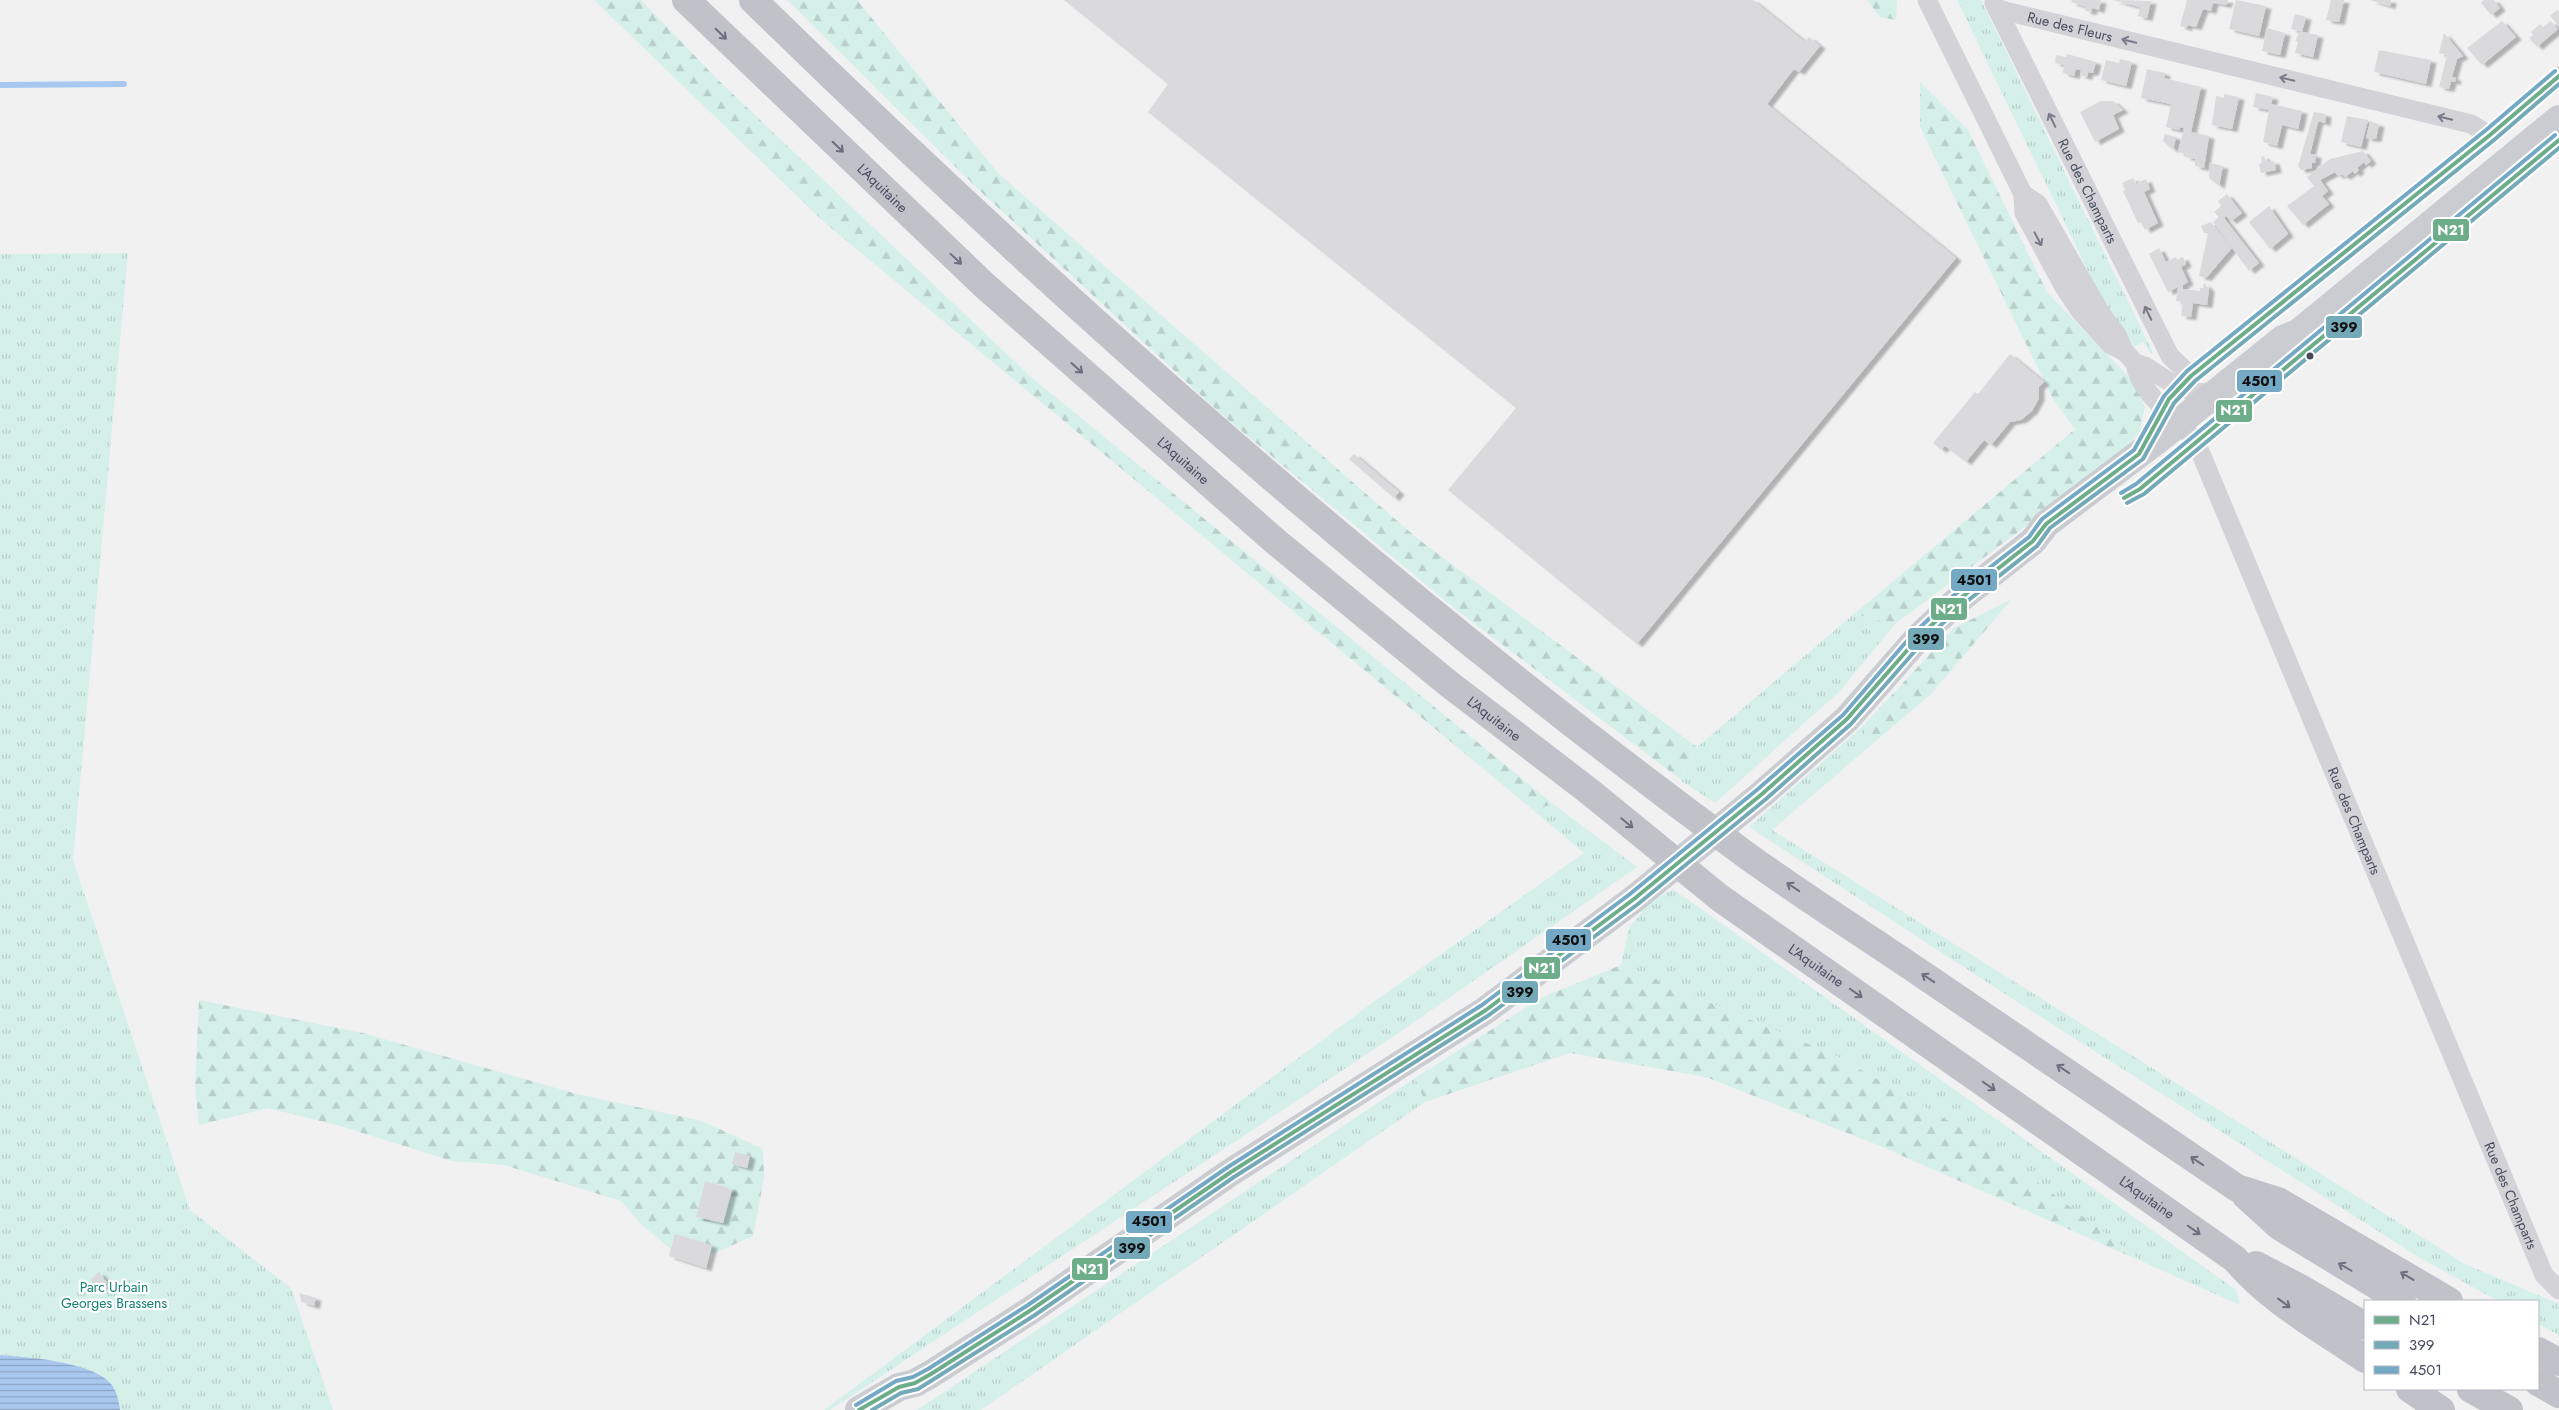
<svg xmlns="http://www.w3.org/2000/svg" width="2559" height="1410" viewBox="0 0 2559 1410" font-family="Jost,sans-serif">
<defs>
<pattern id="grass-tufts" width="24" height="20" patternUnits="userSpaceOnUse" patternTransform="scale(1.25)"><rect width="24" height="20" fill="#d5f0e9"/><path d="M3 7l-1-3M5 7V3M7 7l1-3M15 17l-1-3M17 17v-4M19 17l1-3" fill="none" stroke="#b8cfca"/></pattern>
<pattern id="forest-firs" width="22" height="20" patternUnits="userSpaceOnUse" patternTransform="scale(1.25)"><rect width="22" height="20" fill="#d5f0e9"/><path d="M5 1l3.5 6h-7zM16 11l3.5 6h-7z" fill="#b8cfca"/></pattern>
<pattern id="water-rules" width="6" height="5" patternUnits="userSpaceOnUse" patternTransform="scale(1.25)"><rect width="6" height="5" fill="#a9c8ef"/><path d="M0 2.5h6" fill="none" stroke="#8ba4c5"/></pattern>
<filter id="shadow"><feDropShadow dx="5.5" dy="3" stdDeviation="1" flood-color="#0004"/></filter>
</defs>
<rect width="100%" height="100%" fill="#f1f1f1"/>
<g fill="url(#grass-tufts)">
<polygon points="1957,0 1981,0 2153,353 2151,354 2143,342 2135,347 2106,308"/>
<polygon points="128,253 73,860 190,1210 291,1288 333,1410 0,1410 0,254"/>
<polygon points="1854,614 1895,624 1840,691 1715,803 1680,780 1697,747"/>
<polygon points="1863,726 1871,745 1772,830 2465,1264 2559,1304 2559,1335 2538,1324 2538,1301 2498,1301 2422,1259 2022,1005 1749,827"/>
<polygon points="1553,804 1637,867 1397,1034 830,1410 824,1410 1375,1001 1584,853 1533,810"/>
<polygon points="1673,889 2236,1290 2240,1305 2143,1262 1986,1143 1839,1057 1621,965 1629,928 1650,902"/>
<polygon points="1415,1078 1425,1102 981,1410 917,1410"/>
</g>
<g fill="url(#forest-firs)">
<polygon points="594,0 641,0 717,79 1031,377 1553,804 1533,810 825,223"/>
<polygon points="787,0 857,0 998,173 1418,539 1697,747 1680,779 1454,608 1220,413 978,189"/>
<polygon points="1867,0 1897,0 1896,20 1880,17"/>
<polygon points="1920,82 1968,130 2047,292 2134,382 2145,407 2139,432 2118,457 1895,624 1854,614 2079,426 2075,429 2053,399 1920,127"/>
<polygon points="2012,599 1930,695 1871,745 1863,726 1954,628"/>
<polygon points="1621,965 1839,1057 1986,1143 2143,1262 1880,1146 1706,1077 1570,1053 1425,1102 1415,1078 1541,998"/>
<polygon points="199,1000 363,1033 577,1094 702,1121 763,1149 764,1178 753,1236 715,1253 674,1252 642,1225 621,1201 504,1165 452,1161 340,1126 268,1108 199,1125 195,1088"/>
</g>
<path fill="url(#water-rules)" d="M0,1355C27,1357 94,1362 111,1384C117,1391 119,1402 120,1410H0Z"/>
<g fill="none" stroke-linecap="round" stroke-linejoin="round">
<polyline stroke="#a9c8ef" stroke-width="6" points="0,85 124,84"/>
</g>
<g fill="#dadadd" filter="url(#shadow)">
<polygon points="1064,0 1753,0 1805,42 1809,37 1820,46 1799,72 1794,69 1767,104 1956,258 1637,644 1448,490 1516,408 1148,112 1168,84"/>
<polygon points="2072,0 2101,0 2099,10 2092,8 2091,12 2085,11 2086,7 2071,2"/>
<polygon points="2113,0 2151,1 2147,18 2138,16 2140,7"/>
<polygon points="2187,0 2228,0 2226,5 2213,2 2211,11 2203,9 2196,27 2187,25 2187,28 2180,26"/>
<polygon points="2236,0 2266,6 2259,36 2229,29"/>
<polygon points="2331,0 2344,0 2339,22 2326,20"/>
<polygon points="2370,0 2391,0 2390,6"/>
<polygon points="2484,0 2494,0 2500,8 2491,15 2481,3"/>
<polygon points="2557,10 2559,12 2559,26 2550,16"/>
<polygon points="2295,14 2306,17 2302,32 2318,35 2313,57 2295,53 2298,42 2295,41 2300,31 2291,29"/>
<polygon points="2502,21 2516,37 2482,65 2467,48"/>
<polygon points="2551,21 2558,29 2537,47 2529,38 2533,35 2531,32 2540,24 2543,27"/>
<polygon points="2267,28 2285,33 2280,55 2262,51"/>
<polygon points="2444,33 2463,56 2457,59 2452,77 2456,78 2455,82 2451,81 2449,89 2439,87 2447,55 2439,53"/>
<polygon points="2379,50 2431,60 2426,84 2374,72"/>
<polygon points="2067,54 2096,62 2093,73 2088,72 2087,77 2080,75 2081,70 2076,69 2074,76 2063,73 2064,65 2055,63 2056,55 2066,57"/>
<polygon points="2120,59 2132,62 2126,86 2101,80 2106,60 2119,63"/>
<polygon points="2147,69 2165,73 2164,78 2201,87 2191,132 2209,136 2204,168 2195,166 2195,159 2185,157 2186,154 2178,152 2184,128 2180,127 2179,130 2166,127 2171,104 2141,98"/>
<polygon points="2256,93 2273,97 2271,104 2302,111 2298,129 2282,125 2277,146 2263,142 2269,110 2253,107"/>
<polygon points="2224,94 2239,97 2232,129 2212,125 2216,96 2224,98"/>
<polygon points="2101,101 2113,101 2123,110 2113,115 2119,129 2095,142 2080,112"/>
<polygon points="2314,112 2326,114 2325,123 2318,121 2310,154 2316,155 2315,163 2312,163 2312,168 2301,170 2298,166"/>
<polygon points="2347,116 2368,120 2361,147 2341,142"/>
<polygon points="2370,122 2379,124 2376,139 2366,138"/>
<polygon points="2165,134 2176,137 2173,150 2163,141"/>
<polygon points="2363,151 2371,161 2366,165 2364,162 2357,168 2359,170 2355,174 2353,171 2345,177 2342,174 2338,176 2335,172 2320,180 2328,191 2322,196 2329,204 2303,225 2287,206 2314,186 2307,177 2330,159"/>
<polygon points="2264,156 2266,162 2274,161 2276,170 2261,173 2259,164 2262,163 2261,157"/>
<polygon points="2210,163 2223,166 2219,186 2209,178"/>
<polygon points="2133,178 2136,184 2146,179 2150,189 2144,192 2158,223 2145,230 2141,222 2138,223 2123,191 2125,190 2122,183"/>
<polygon points="2227,194 2242,213 2231,221 2226,216 2224,218 2259,263 2249,271 2213,222 2219,217 2214,212 2221,206 2218,201"/>
<polygon points="2269,206 2288,234 2270,249 2249,222"/>
<polygon points="2211,222 2232,248 2206,278 2199,276 2208,233 2204,233 2201,226"/>
<polygon points="2159,248 2166,262 2176,257 2177,260 2183,257 2186,264 2181,267 2188,282 2183,285 2183,289 2200,291 2200,288 2203,288 2204,283 2209,289 2207,305 2193,303 2191,317 2181,316 2183,302 2176,301 2178,287 2168,292 2149,254"/>
<polygon points="2010,354 2044,382 2039,387 2039,398 2032,411 2021,420 2010,422 1991,445 1984,440 1966,462 1945,446 1941,450 1933,443 1975,392 1978,394"/>
<polygon points="1354,454 1399,492 1394,498 1349,459"/>
<polygon points="735,1152 750,1156 747,1168 732,1164"/>
<polygon points="705,1181 732,1189 723,1223 696,1217"/>
<polygon points="675,1234 712,1245 706,1268 669,1256"/>
<polygon points="99,1272 107,1283 99,1289 91,1279"/>
<polygon points="299,1293 316,1298 314,1306 302,1302"/>
</g>
<g fill="none" stroke-linecap="round" stroke-linejoin="round">
<g stroke="#d2d2d7" stroke-width="19">
<polyline points="1927,0 2023,194 2024,213 2064,287 2080,311 2111,345 2125,352"/>
<path id="s1" d="M1994,3L2170,356L2191,376"/>
<path id="s2" d="M1997,9L2471,124L2490,135"/>
<polyline points="2023,194 2038,204 2102,315 2117,335 2125,352 2135,363 2145,366 2179,388 2202,393 2217,391"/>
<path id="s3" d="M2135,363C2140,396 2177,417 2196,442L2544,1275L2559,1290"/>
<polyline points="2141,448 2169,399 2191,376 2490,135 2559,76"/>
</g>
<polyline stroke="#cbccd2" stroke-width="28" points="859,1410 899,1387 915,1383 931,1374 1031,1310 1231,1172 1486,1010 1634,899 1762,794 1847,719 1917,639 1957,601 2033,541 2046,524 2156,441 2283,339 2298,333 2559,119"/>
<g stroke="#c1c1ca" stroke-width="28">
<path id="s4" d="M686,0L984,285L1275,541L1449,684L1590,792L1720,898L2235,1259C2270,1301 2320,1328 2365,1359"/>
<path d="M753,0C1066,306 1393,596 1746,855C1800,894 1857,930 1913,968C2021,1041 2129,1115 2237,1188L2278,1201L2449,1301"/>
<polyline points="2246,1196 2279,1226 2402,1301"/>
<polyline points="2256,1265 2302,1289 2365,1326"/>
<polyline points="2538,1351 2559,1362"/>
<polyline points="2538,1382 2559,1394"/>
<polyline points="2410,1389 2441,1410"/>
<polyline points="2471,1389 2509,1410"/>
</g>
<defs>
<g id="bus-1">
<polyline points="2124,498 2140,489 2559,140"/>
<polyline points="859,1410 899,1387 915,1383 931,1374 1031,1310 1231,1172 1486,1010 1634,899 1762,794 1847,719 1917,639 1957,601 2033,541 2046,524 2139,454 2169,399 2191,376 2490,135 2559,76"/>
</g>
<g id="bus-2">
<polyline points="2127,503 2144,494 2559,148"/>
<polyline points="872,1410 901,1393 918,1389 934,1379 1035,1315 1234,1177 1489,1015 1638,904 1766,799 1851,724 1922,643 1961,606 2037,546 2050,528 2143,459 2174,403 2195,381 2494,140 2559,84"/>
</g>
<g id="bus-3">
<polyline points="2121,493 2136,484 2555,135"/>
<polyline points="856,1405 896,1381 913,1377 928,1369 1028,1305 1228,1167 1482,1005 1630,894 1758,789 1843,715 1912,635 1953,596 2029,537 2042,519 2134,450 2164,396 2187,371 2486,130 2555,71"/>
</g>
</defs>
<use href="#bus-1" stroke="#fff" stroke-width="8"/>
<use href="#bus-2" stroke="#fff" stroke-width="8"/>
<use href="#bus-3" stroke="#fff" stroke-width="8"/>
<use href="#bus-1" stroke="#6dad8a" stroke-width="4"/>
<use href="#bus-2" stroke="#74aab8" stroke-width="4"/>
<use href="#bus-3" stroke="#73a9c4" stroke-width="4"/>
</g>
<defs><path id="oneway-shaft" d="M-6 0H5M1.5-3L5.5 0L1.5 3" fill="none" stroke-width="1.6" stroke-linecap="round" stroke-linejoin="round" transform="scale(1.25)"/></defs>
<g stroke="#6c6e7e">
<use href="#oneway-shaft" transform="translate(721 34) rotate(44)"/>
<use href="#oneway-shaft" transform="translate(838 147) rotate(44)"/>
<use href="#oneway-shaft" transform="translate(956 259) rotate(43)"/>
<use href="#oneway-shaft" transform="translate(1077 368) rotate(42)"/>
<use href="#oneway-shaft" transform="translate(1627 823) rotate(39)"/>
<use href="#oneway-shaft" transform="translate(1793 887) rotate(-146)"/>
<use href="#oneway-shaft" transform="translate(1928 978) rotate(-146)"/>
<use href="#oneway-shaft" transform="translate(1856 993) rotate(35)"/>
<use href="#oneway-shaft" transform="translate(2063 1069) rotate(-146)"/>
<use href="#oneway-shaft" transform="translate(1989 1086) rotate(35)"/>
<use href="#oneway-shaft" transform="translate(2197 1161) rotate(-146)"/>
<use href="#oneway-shaft" transform="translate(2194 1230) rotate(35)"/>
<use href="#oneway-shaft" transform="translate(2345 1267) rotate(-150)"/>
<use href="#oneway-shaft" transform="translate(2407 1276) rotate(-149)"/>
<use href="#oneway-shaft" transform="translate(2284 1303) rotate(37)"/>
</g>
<g stroke="#787a88">
<use href="#oneway-shaft" transform="translate(2129 41) rotate(-166)"/>
<use href="#oneway-shaft" transform="translate(2287 79) rotate(-166)"/>
<use href="#oneway-shaft" transform="translate(2445 118) rotate(-166)"/>
<use href="#oneway-shaft" transform="translate(2052 120) rotate(-116)"/>
<use href="#oneway-shaft" transform="translate(2038 239) rotate(62)"/>
<use href="#oneway-shaft" transform="translate(2148 313) rotate(-116)"/>
</g>
<circle fill="#474b5e" stroke="#fff" stroke-width="2" cx="2310" cy="356" r="4.5"/>
<g text-anchor="middle" stroke-width="4.5" stroke-linejoin="round" paint-order="stroke">
<g font-size="14" fill="#474b5e" stroke="#fff">
<text dy="5" stroke="none"><textPath href="#s2" startOffset="75">Rue des Fleurs</textPath></text>
<text dy="5" stroke="none"><textPath href="#s4" startOffset="272">L'Aquitaine</textPath></text>
<text dy="5" stroke="none"><textPath href="#s1" startOffset="210">Rue des Champarts</textPath></text>
<text dy="5" stroke="none"><textPath href="#s4" startOffset="678">L'Aquitaine</textPath></text>
<text dy="5" stroke="none"><textPath href="#s4" startOffset="1082">L'Aquitaine</textPath></text>
<text dy="5" stroke="none"><textPath href="#s3" startOffset="512">Rue des Champarts</textPath></text>
<text dy="5" stroke="none"><textPath href="#s4" startOffset="1488">L'Aquitaine</textPath></text>
<text dy="5" stroke="none"><textPath href="#s3" startOffset="918">Rue des Champarts</textPath></text>
<text dy="5" stroke="none"><textPath href="#s4" startOffset="1892">L'Aquitaine</textPath></text>
</g>
<g font-size="14" fill="#158272" stroke="#fff">
<text x="114" y="1292">Parc Urbain<tspan x="114" dy="16">Georges Brassens</tspan></text>
</g>
</g>
<g stroke="#fff" stroke-width="2">
<rect x="2432" y="218" width="38" height="24" rx="5" fill="#6dad8a"/>
<rect x="2325" y="315" width="38" height="24" rx="5" fill="#74aab8"/>
<rect x="2236" y="369" width="47" height="24" rx="5" fill="#73a9c4"/>
<rect x="2215" y="399" width="38" height="24" rx="5" fill="#6dad8a"/>
<rect x="1950" y="568" width="48" height="24" rx="5" fill="#73a9c4"/>
<rect x="1930" y="597" width="38" height="24" rx="5" fill="#6dad8a"/>
<rect x="1907" y="627" width="38" height="24" rx="5" fill="#74aab8"/>
<rect x="1545" y="928" width="47" height="24" rx="5" fill="#73a9c4"/>
<rect x="1523" y="956" width="38" height="24" rx="5" fill="#6dad8a"/>
<rect x="1501" y="980" width="38" height="24" rx="5" fill="#74aab8"/>
<rect x="1125" y="1210" width="48" height="24" rx="5" fill="#73a9c4"/>
<rect x="1113" y="1236" width="38" height="24" rx="5" fill="#74aab8"/>
<rect x="1071" y="1257" width="38" height="24" rx="5" fill="#6dad8a"/>
</g>
<g font-size="14" text-anchor="middle" font-weight="bold" fill="#fff">
<text x="2451" y="235">N21</text>
<text x="2234" y="415">N21</text>
<text x="1949" y="614">N21</text>
<text x="1542" y="973">N21</text>
<text x="1090" y="1274">N21</text>
</g>
<g font-size="14" text-anchor="middle" font-weight="bold" fill="#111">
<text x="2344" y="332">399</text>
<text x="2259" y="386">4501</text>
<text x="1974" y="585">4501</text>
<text x="1926" y="644">399</text>
<text x="1569" y="945">4501</text>
<text x="1520" y="997">399</text>
<text x="1149" y="1226">4501</text>
<text x="1132" y="1253">399</text>
</g>
<rect x="2364" y="1300" width="175" height="90" fill="#ffffff" stroke="#b5b7bf"/>
<rect x="2374" y="1316" width="25" height="8" fill="#6dad8a" stroke="#b5b7bf"/>
<text x="2409" y="1325" font-size="15" fill="#474b5e">N21</text>
<rect x="2374" y="1341" width="25" height="8" fill="#74aab8" stroke="#b5b7bf"/>
<text x="2409" y="1350" font-size="15" fill="#474b5e">399</text>
<rect x="2374" y="1366" width="25" height="8" fill="#73a9c4" stroke="#b5b7bf"/>
<text x="2409" y="1375" font-size="15" fill="#474b5e">4501</text>
</svg>
